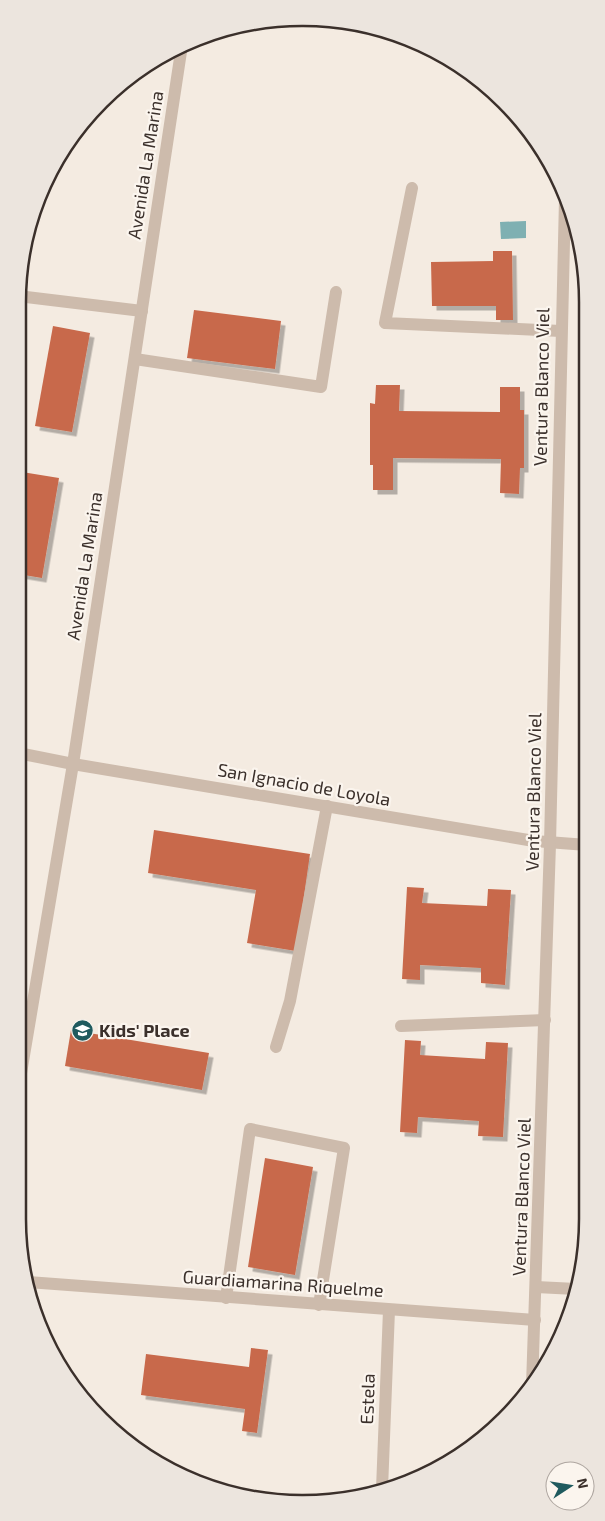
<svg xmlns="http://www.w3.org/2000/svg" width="605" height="1521" viewBox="0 0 605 1521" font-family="'Exo 2',sans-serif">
<defs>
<filter id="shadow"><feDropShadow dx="4.5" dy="4.5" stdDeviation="0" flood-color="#0004"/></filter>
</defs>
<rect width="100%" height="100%" fill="#f4ebe1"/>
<polygon fill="#7fb0b2" points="526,221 526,238 501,239 500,222"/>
<g fill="#c8694b" filter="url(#shadow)">
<polygon points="493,251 512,251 513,320 496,320 496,306 432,306 431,262 493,261"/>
<polygon points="194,310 281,321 275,369 187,358"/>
<polygon points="53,326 90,333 72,432 35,426"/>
<polygon points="376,385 400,385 399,411 500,412 500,387 520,387 520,410 524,410 524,468 520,468 519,494 500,493 501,459 393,458 393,490 373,490 373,465 370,465 370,403 375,404"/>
<polygon points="22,472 59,478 42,578 18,574 18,499"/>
<polygon points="154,830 310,854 296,951 247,943 256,890 148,873"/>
<polygon points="407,887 424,888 422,903 487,906 488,889 511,890 505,985 481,983 481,968 420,965 420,980 402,979"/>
<polygon points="71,1030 209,1053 202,1090 65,1066"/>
<polygon points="405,1040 421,1041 420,1055 485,1059 486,1042 508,1043 503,1137 478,1136 479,1121 418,1117 417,1133 400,1132"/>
<polygon points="265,1158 313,1167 295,1275 248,1267"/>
<polygon points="251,1348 268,1350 257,1433 242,1431 245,1409 141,1395 146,1354 249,1367"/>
</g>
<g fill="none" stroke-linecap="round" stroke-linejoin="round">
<g stroke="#cdbbac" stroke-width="12">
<polyline points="412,188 385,323 561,331"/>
<polyline points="18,296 142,311"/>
<polyline points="135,359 321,387 336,292"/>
<polyline points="401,1026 545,1020"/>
<polyline points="276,1047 290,1001 327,806"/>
<polyline points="536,1287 576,1289"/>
<polyline points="226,1298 250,1129 344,1148 319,1305"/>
</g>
<g stroke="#cdbbac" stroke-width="12">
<polyline points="18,753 73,764"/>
<polyline points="550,844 565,199"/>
<polyline points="382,1489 389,1310"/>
</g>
<g stroke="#cdbbac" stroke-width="12">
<polyline points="73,764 534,841 587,845"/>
<polyline points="18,1091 73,764 182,45"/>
<polyline points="28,1282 535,1320"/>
<polyline points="532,1386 550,844"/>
</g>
</g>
<defs>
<symbol id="school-disc" viewBox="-11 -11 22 22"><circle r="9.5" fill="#1f5a5e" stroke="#fbf5ee"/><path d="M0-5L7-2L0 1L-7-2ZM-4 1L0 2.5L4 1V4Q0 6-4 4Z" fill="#fff"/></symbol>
</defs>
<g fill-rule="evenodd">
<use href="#school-disc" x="70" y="1018" width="25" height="25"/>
</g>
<g text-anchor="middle" stroke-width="4.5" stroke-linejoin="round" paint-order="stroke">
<g font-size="18" fill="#3b302b" stroke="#fbf5ee">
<text transform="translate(146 165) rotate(-81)" y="6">Avenida La Marina</text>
<text transform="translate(542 387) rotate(-89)" y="6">Ventura Blanco Viel</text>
<text transform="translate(85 566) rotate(-81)" y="6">Avenida La Marina</text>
<text transform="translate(304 785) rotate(10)" y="6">San Ignacio de Loyola</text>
<text transform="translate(534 792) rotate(-89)" y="6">Ventura Blanco Viel</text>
<text transform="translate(522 1197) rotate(-88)" y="6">Ventura Blanco Viel</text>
<text transform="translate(283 1284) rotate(4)" y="6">Guardiamarina Riquelme</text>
<text transform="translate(368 1399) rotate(-88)" y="6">Estela</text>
</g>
<g font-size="18" font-weight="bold" fill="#3b302b" stroke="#fbf5ee" text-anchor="start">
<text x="99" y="1037">Kids' Place</text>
</g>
</g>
<path d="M0 0H605V1521H0ZM302 26H303A276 276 0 0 1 579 302V1219A276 276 0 0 1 303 1495H302A276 276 0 0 1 26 1219V302A276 276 0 0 1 302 26Z" fill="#ece5de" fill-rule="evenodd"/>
<path fill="none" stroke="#3b302b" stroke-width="2.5" d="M302 26H303A276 276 0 0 1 579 302V1219A276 276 0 0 1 303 1495H302A276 276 0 0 1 26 1219V302A276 276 0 0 1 302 26Z"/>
<g transform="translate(570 1486) rotate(78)"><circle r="24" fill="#fbf5ee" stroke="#aea6a0"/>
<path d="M0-4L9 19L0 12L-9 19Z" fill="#1f5a5e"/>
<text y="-8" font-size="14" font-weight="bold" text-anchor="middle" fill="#3b302b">N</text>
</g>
</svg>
